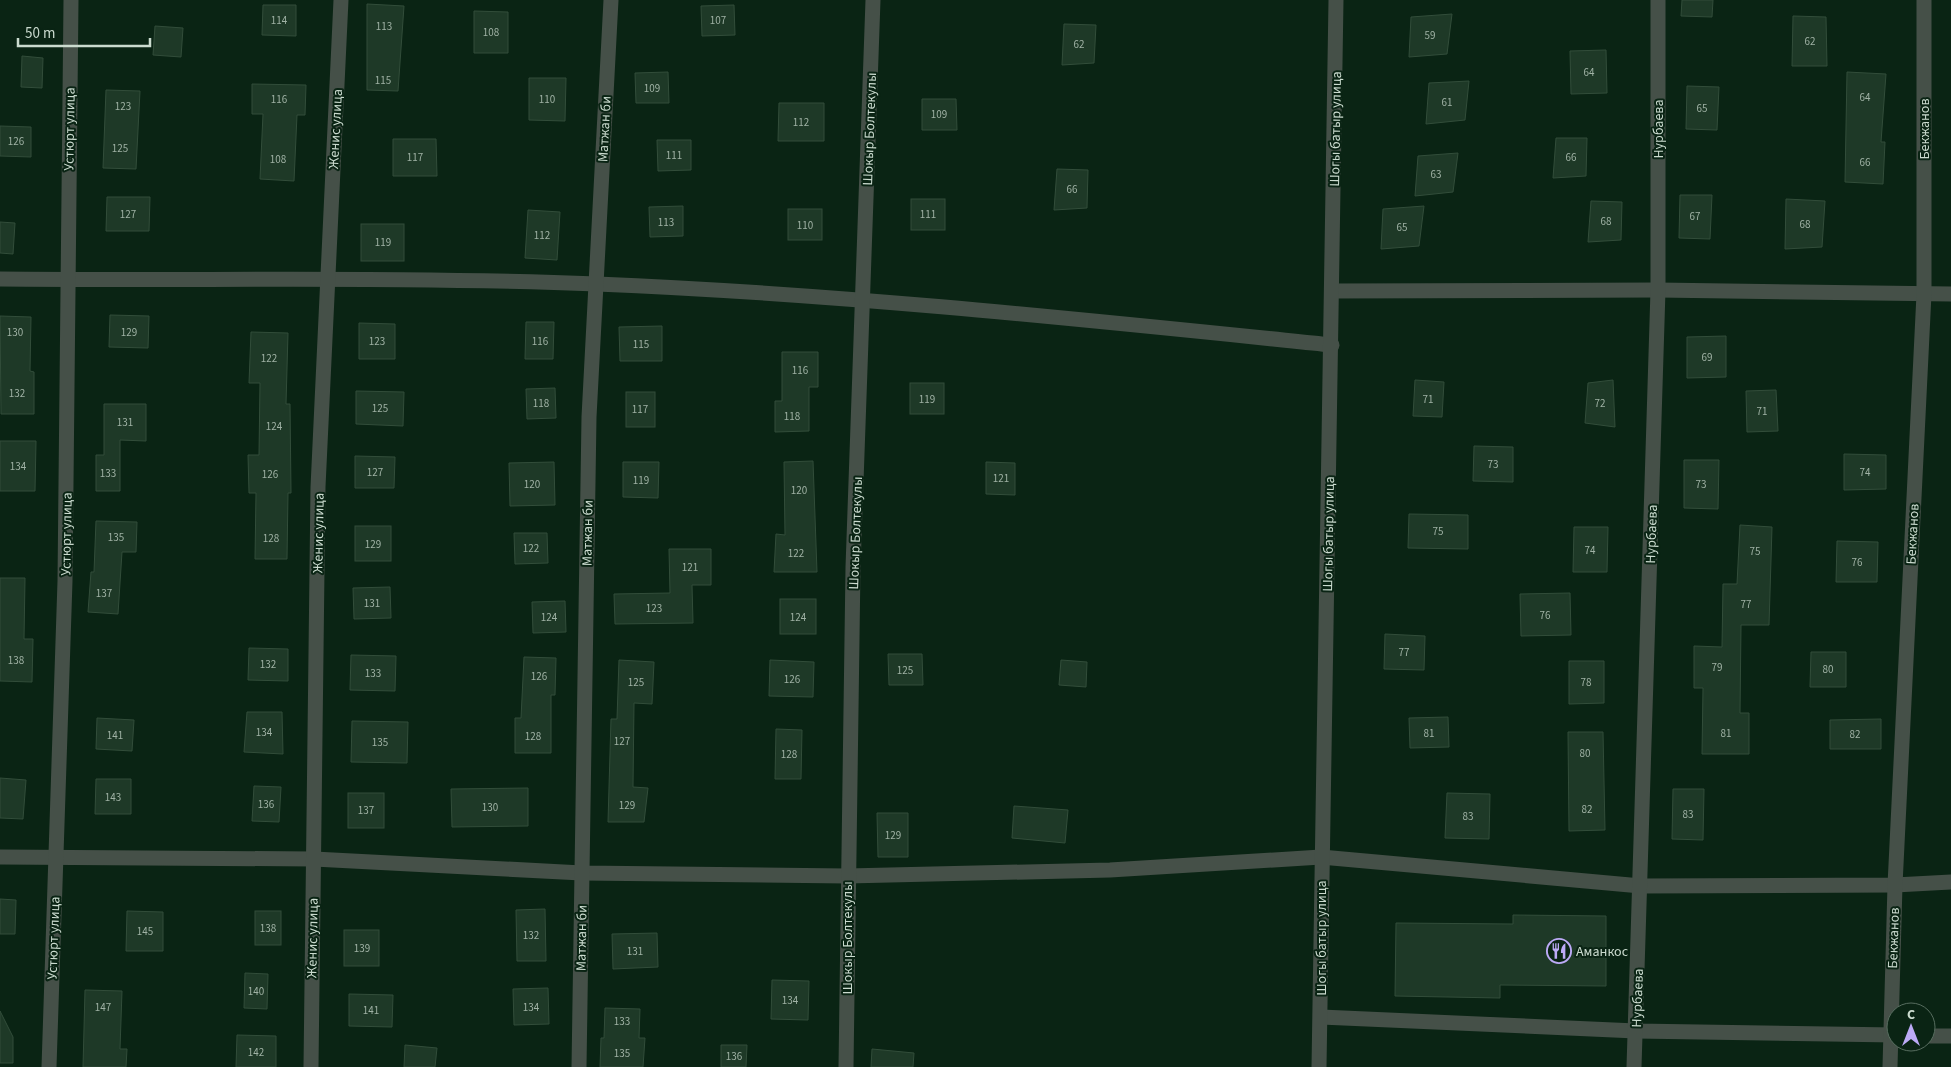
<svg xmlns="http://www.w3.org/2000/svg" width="1951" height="1067" viewBox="0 0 1951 1067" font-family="'Source Sans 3',sans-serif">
<rect width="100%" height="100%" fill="#0a2414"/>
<g fill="#1e3927" stroke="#324d3a">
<polygon points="1682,0 1713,0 1712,17 1681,16"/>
<polygon points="367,4 404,6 398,91 367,90"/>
<polygon points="263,5 296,5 296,36 262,35"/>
<polygon points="734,5 735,35 702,36 701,6"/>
<polygon points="474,11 508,12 508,53 474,53"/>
<polygon points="1452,14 1447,54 1409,57 1411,17"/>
<polygon points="1793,16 1826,17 1827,66 1792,66"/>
<polygon points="1064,24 1096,25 1094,63 1062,65"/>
<polygon points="155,26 183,28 181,57 153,55"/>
<polygon points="1606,50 1607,93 1571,94 1570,51"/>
<polygon points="22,56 43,58 42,88 21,87"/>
<polygon points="668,72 669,103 636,103 635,73"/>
<polygon points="1847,72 1886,74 1881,142 1885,142 1883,184 1845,182"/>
<polygon points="529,78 566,78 565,121 529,120"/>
<polygon points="1469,81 1465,120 1426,124 1429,83"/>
<polygon points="252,84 306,85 305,115 297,115 294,181 260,179 263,114 252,114"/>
<polygon points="1687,86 1719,87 1717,130 1686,129"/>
<polygon points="106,90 140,91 136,169 103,168"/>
<polygon points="922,99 956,99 957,130 922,130"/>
<polygon points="779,103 824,103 824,141 778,141"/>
<polygon points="0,126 31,127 31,157 0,156"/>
<polygon points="1556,138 1587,138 1586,176 1553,178"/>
<polygon points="393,139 436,139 437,176 393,176"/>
<polygon points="657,140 691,140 691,170 658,171"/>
<polygon points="1458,153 1453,192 1415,196 1418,156"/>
<polygon points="1057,169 1088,170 1087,208 1054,210"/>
<polygon points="1680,195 1712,195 1710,239 1679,238"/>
<polygon points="107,197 150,197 149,231 106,231"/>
<rect x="911" y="199" width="34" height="31"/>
<polygon points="1786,199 1825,201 1822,247 1785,249"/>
<polygon points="1591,201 1622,202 1621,240 1588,242"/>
<polygon points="683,206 683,236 650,237 649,207"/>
<polygon points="1424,206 1419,246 1381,249 1383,209"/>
<rect x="788" y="209" width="34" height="31"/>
<polygon points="528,210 560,212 557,260 525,258"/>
<polygon points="0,222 15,223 13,254 0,253"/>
<rect x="361" y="224" width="43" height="37"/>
<polygon points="110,315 149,316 148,348 109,347"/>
<polygon points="0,316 31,317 30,371 34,372 34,414 1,414"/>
<polygon points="526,322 554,322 553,359 525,359"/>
<polygon points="359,323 395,324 395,359 359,359"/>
<polygon points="662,326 662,361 620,361 619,327"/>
<polygon points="251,332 288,333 286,404 290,404 291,493 288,493 287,559 255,559 256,493 249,493 248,455 259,455 260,383 249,383"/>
<polygon points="1726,336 1726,377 1687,378 1687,337"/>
<polygon points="782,352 818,352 818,387 809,387 809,431 775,432 775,401 782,401"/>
<polygon points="1415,380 1444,382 1442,417 1413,416"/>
<polygon points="1613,380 1615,427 1585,423 1588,383"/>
<rect x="910" y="383" width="34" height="31"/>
<polygon points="555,388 556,418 527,419 526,389"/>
<polygon points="1776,390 1778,431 1747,432 1746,391"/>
<polygon points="356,391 404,392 403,426 356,424"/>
<rect x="626" y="392" width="29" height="35"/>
<polygon points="104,404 146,404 146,441 120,440 120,491 96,491 96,455 104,455"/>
<polygon points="0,441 36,441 35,491 0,491"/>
<polygon points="1474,446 1513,447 1513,482 1473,481"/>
<polygon points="1844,454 1886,455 1886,489 1844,490"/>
<polygon points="355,456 395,457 394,488 355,488"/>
<polygon points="1684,460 1719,460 1718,509 1684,508"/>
<polygon points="813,461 817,572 774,572 776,534 785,535 784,462"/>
<polygon points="554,462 555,505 510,506 509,463"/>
<polygon points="623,462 659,462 658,498 623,497"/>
<polygon points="986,462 1015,463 1015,495 986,494"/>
<polygon points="1409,514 1468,515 1468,549 1408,548"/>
<polygon points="96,521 137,522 136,552 122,552 118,614 88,612 91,572 94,572"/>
<polygon points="1740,525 1772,527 1769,625 1741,625 1740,713 1749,713 1749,754 1702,754 1703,688 1694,688 1694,646 1722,647 1723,584 1737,584"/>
<rect x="355" y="526" width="36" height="35"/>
<polygon points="1574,527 1608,527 1607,572 1573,572"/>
<polygon points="514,533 547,533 548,563 515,564"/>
<polygon points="1837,541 1878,542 1877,582 1836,582"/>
<polygon points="669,549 711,549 711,585 692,585 693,623 615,624 614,594 670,593"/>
<polygon points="0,578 25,578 24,639 33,639 32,682 0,681"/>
<polygon points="390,587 391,618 354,619 353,588"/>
<polygon points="1570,593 1571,635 1521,636 1520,594"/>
<rect x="780" y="599" width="36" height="35"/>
<polygon points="565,601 566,632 533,633 532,602"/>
<polygon points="1385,634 1425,636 1424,670 1384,669"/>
<polygon points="249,648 288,649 288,681 248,680"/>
<polygon points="1811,652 1846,652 1846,687 1810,687"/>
<polygon points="888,654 922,654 923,685 889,685"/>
<polygon points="351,655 396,656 395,691 350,690"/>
<polygon points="524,657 556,658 555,695 551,695 551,753 515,753 515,718 521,718"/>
<polygon points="619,660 654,662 652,704 634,703 633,787 648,788 644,822 608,822 611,719 617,719"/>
<polygon points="770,660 814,662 813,697 769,696"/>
<polygon points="1061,660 1087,662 1086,687 1059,685"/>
<polygon points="1569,661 1604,661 1604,703 1569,704"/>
<polygon points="247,712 282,712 283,754 244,752"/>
<polygon points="1448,717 1449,747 1410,748 1409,718"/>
<polygon points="97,718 134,720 132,751 96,749"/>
<polygon points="1881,719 1881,749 1830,749 1830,720"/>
<polygon points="352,721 408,722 407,763 351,762"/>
<polygon points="776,729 802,730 801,779 775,779"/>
<polygon points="1568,732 1603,732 1605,830 1569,831"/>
<polygon points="0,778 26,780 23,819 0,818"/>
<polygon points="96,779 131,779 131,814 95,814"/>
<polygon points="254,786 281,787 279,822 252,821"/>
<polygon points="528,788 528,826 452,827 451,789"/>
<polygon points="1673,789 1704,789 1703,840 1672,839"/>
<rect x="348" y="793" width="36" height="35"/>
<polygon points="1447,793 1490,794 1489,839 1445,838"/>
<polygon points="1014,806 1068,810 1065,843 1012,838"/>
<polygon points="877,813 908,813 908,857 878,857"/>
<polygon points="0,899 16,900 15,934 0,934"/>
<polygon points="545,909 546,961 517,961 516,910"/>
<polygon points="127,911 163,912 163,951 126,951"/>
<rect x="255" y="911" width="26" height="34"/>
<polygon points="1513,915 1606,916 1606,986 1500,985 1500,998 1395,996 1396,923 1513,924"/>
<rect x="344" y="930" width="35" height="36"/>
<polygon points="657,933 658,967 613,969 612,934"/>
<polygon points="245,973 268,974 267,1009 244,1008"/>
<polygon points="772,980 809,981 808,1020 771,1019"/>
<polygon points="548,988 549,1024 514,1025 513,989"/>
<polygon points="85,990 122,991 120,1049 127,1049 126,1067 83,1067"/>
<polygon points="349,994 393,995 392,1027 349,1026"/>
<polygon points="605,1008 640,1009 639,1038 645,1038 643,1067 600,1067 601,1038 604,1038"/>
<polygon points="0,1011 13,1037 13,1063 0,1063"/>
<polygon points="237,1035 276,1036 276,1067 236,1067"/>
<polygon points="405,1045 437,1048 435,1067 404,1067"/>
<polygon points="721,1045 747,1045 746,1067 721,1067"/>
<polygon points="872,1049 914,1053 913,1067 871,1067"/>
</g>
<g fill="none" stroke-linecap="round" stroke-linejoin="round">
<g stroke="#455048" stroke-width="15">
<path d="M0,279C199,281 398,276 597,284C843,294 1087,320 1332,345"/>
<polyline points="1332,291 1658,290 1951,294"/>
<polyline points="0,857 314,859 582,873 847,876 1110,870 1321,857 1641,886 1895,885 1951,882"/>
<polyline points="1321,1017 1636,1031 1896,1035"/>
<polyline points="1926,1036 1951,1036"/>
<polyline points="49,1067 65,581 71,0"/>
<polyline points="311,1067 318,487 341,0"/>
<polyline points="579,1067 589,417 611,0"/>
<polyline points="846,1067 853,567 873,0"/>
<polyline points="1319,1067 1336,0"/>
<polyline points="1634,1067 1658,290 1658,0"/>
<polyline points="1890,1067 1895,885 1924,294 1924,0"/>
</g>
</g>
<defs>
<symbol id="restaurant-ring" viewBox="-11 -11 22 22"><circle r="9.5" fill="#0a2414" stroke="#bcaaf6" stroke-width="1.5"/><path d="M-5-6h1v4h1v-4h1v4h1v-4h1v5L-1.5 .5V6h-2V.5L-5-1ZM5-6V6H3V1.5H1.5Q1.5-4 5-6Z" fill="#bcaaf6"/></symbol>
</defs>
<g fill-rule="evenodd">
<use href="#restaurant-ring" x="1545" y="937" width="28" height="28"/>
</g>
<g text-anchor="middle" stroke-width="4" stroke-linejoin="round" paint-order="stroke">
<g font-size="11" fill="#a0b2a5">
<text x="279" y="24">114</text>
<text x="718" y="24">107</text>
<text x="384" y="30">113</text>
<text x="491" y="36">108</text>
<text x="1430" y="39">59</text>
<text x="1810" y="45">62</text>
<text x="1079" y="48">62</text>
<text x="1589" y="76">64</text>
<text x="383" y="84">115</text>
<text x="652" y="92">109</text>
<text x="1865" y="101">64</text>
<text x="279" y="103">116</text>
<text x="547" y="103">110</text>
<text x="1447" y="106">61</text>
<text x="123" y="110">123</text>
<text x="1702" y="112">65</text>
<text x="939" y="118">109</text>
<text x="801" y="126">112</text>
<text x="16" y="145">126</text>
<text x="120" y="152">125</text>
<text x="674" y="159">111</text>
<text x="415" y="161">117</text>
<text x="1571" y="161">66</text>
<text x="278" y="163">108</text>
<text x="1865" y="166">66</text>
<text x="1436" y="178">63</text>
<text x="1072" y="193">66</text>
<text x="128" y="218">127</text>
<text x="928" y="218">111</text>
<text x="1695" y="220">67</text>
<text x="1606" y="225">68</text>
<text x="666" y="226">113</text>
<text x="1805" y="228">68</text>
<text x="805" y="229">110</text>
<text x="1402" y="231">65</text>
<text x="542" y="239">112</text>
<text x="383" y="246">119</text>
<text x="15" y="336">130</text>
<text x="129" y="336">129</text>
<text x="377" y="345">123</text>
<text x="540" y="345">116</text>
<text x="641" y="348">115</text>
<text x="1707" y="361">69</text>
<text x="269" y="362">122</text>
<text x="800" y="374">116</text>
<text x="17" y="397">132</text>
<text x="927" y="403">119</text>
<text x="1428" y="403">71</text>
<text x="541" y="407">118</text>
<text x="1600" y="407">72</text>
<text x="380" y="412">125</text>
<text x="640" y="413">117</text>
<text x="1762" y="415">71</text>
<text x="792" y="420">118</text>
<text x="125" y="426">131</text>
<text x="274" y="430">124</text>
<text x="1493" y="468">73</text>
<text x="18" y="470">134</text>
<text x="375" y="476">127</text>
<text x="1865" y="476">74</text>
<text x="108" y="477">133</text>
<text x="270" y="478">126</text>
<text x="1001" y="482">121</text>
<text x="641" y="484">119</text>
<text x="532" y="488">120</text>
<text x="1701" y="488">73</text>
<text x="799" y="494">120</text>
<text x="1438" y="535">75</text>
<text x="116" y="541">135</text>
<text x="271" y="542">128</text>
<text x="373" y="548">129</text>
<text x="531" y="552">122</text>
<text x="1590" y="554">74</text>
<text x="1755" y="555">75</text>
<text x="796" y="557">122</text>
<text x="1857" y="566">76</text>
<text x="690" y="571">121</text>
<text x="104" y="597">137</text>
<text x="372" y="607">131</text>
<text x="1746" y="608">77</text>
<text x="654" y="612">123</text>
<text x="1545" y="619">76</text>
<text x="549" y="621">124</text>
<text x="798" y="621">124</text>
<text x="1404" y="656">77</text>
<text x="16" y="664">138</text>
<text x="268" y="668">132</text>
<text x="1717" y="671">79</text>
<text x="1828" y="673">80</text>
<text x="905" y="674">125</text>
<text x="373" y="677">133</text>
<text x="539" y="680">126</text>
<text x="792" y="683">126</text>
<text x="636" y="686">125</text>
<text x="1586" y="686">78</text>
<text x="264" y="736">134</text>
<text x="1429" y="737">81</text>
<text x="1726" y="737">81</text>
<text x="1855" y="738">82</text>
<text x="115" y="739">141</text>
<text x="533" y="740">128</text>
<text x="622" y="745">127</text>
<text x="380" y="746">135</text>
<text x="1585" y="757">80</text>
<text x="789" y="758">128</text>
<text x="113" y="801">143</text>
<text x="266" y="808">136</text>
<text x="627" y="809">129</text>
<text x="490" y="811">130</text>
<text x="1587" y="813">82</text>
<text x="366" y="814">137</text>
<text x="1688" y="818">83</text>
<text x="1468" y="820">83</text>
<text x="893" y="839">129</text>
<text x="268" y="932">138</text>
<text x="145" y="935">145</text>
<text x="531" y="939">132</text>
<text x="362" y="952">139</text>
<text x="635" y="955">131</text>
<text x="256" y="995">140</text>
<text x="790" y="1004">134</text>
<text x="103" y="1011">147</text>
<text x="531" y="1011">134</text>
<text x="371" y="1014">141</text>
<text x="622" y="1025">133</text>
<text x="256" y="1056">142</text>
<text x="622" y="1057">135</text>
<text x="734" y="1060">136</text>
</g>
<g font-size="14" fill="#cbdbcf" stroke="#0a2414">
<text transform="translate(69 129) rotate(-89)" y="5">Устюрт улица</text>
<text transform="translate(335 129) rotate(-87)" y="5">Женис улица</text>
<text transform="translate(604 129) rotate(-87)" y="5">Матжан би</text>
<text transform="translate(869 129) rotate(-88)" y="5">Шокыр Болтекулы</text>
<text transform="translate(1335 129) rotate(-89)" y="5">Шогы батыр улица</text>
<text transform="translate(1658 129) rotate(-90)" y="5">Нурбаева</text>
<text transform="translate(1924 129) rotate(-90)" y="5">Бекжанов</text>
<text transform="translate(318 533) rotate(-89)" y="5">Женис улица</text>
<text transform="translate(587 533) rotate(-89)" y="5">Матжан би</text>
<text transform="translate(855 533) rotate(-88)" y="5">Шокыр Болтекулы</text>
<text transform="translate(66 534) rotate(-89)" y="5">Устюрт улица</text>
<text transform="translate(1328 534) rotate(-89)" y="5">Шогы батыр улица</text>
<text transform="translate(1651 534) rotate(-88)" y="5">Нурбаева</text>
<text transform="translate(1912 534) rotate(-87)" y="5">Бекжанов</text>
<text transform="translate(53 938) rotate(-88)" y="5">Устюрт улица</text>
<text transform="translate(312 938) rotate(-89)" y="5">Женис улица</text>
<text transform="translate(581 938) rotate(-89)" y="5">Матжан би</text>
<text transform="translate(847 938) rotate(-90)" y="5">Шокыр Болтекулы</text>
<text transform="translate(1321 938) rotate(-90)" y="5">Шогы батыр улица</text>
<text transform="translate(1893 938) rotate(-88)" y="5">Бекжанов</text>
<text transform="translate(1637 998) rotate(-88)" y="5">Нурбаева</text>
</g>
<g font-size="14" fill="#cbdbcf" stroke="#0a2414" text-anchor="start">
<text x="1576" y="956">Аманкос</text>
</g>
</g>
<g transform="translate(1911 1027)"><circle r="24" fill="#0a2414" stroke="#576d5f"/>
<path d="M0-4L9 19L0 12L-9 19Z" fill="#bcaaf6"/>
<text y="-8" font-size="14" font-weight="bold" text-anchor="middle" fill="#cbdbcf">С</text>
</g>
<path d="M18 38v8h132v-8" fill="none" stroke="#cbdbcf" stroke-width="2.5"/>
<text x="25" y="38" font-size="15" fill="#cbdbcf" stroke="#0a2414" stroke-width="4" paint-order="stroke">50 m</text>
</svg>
